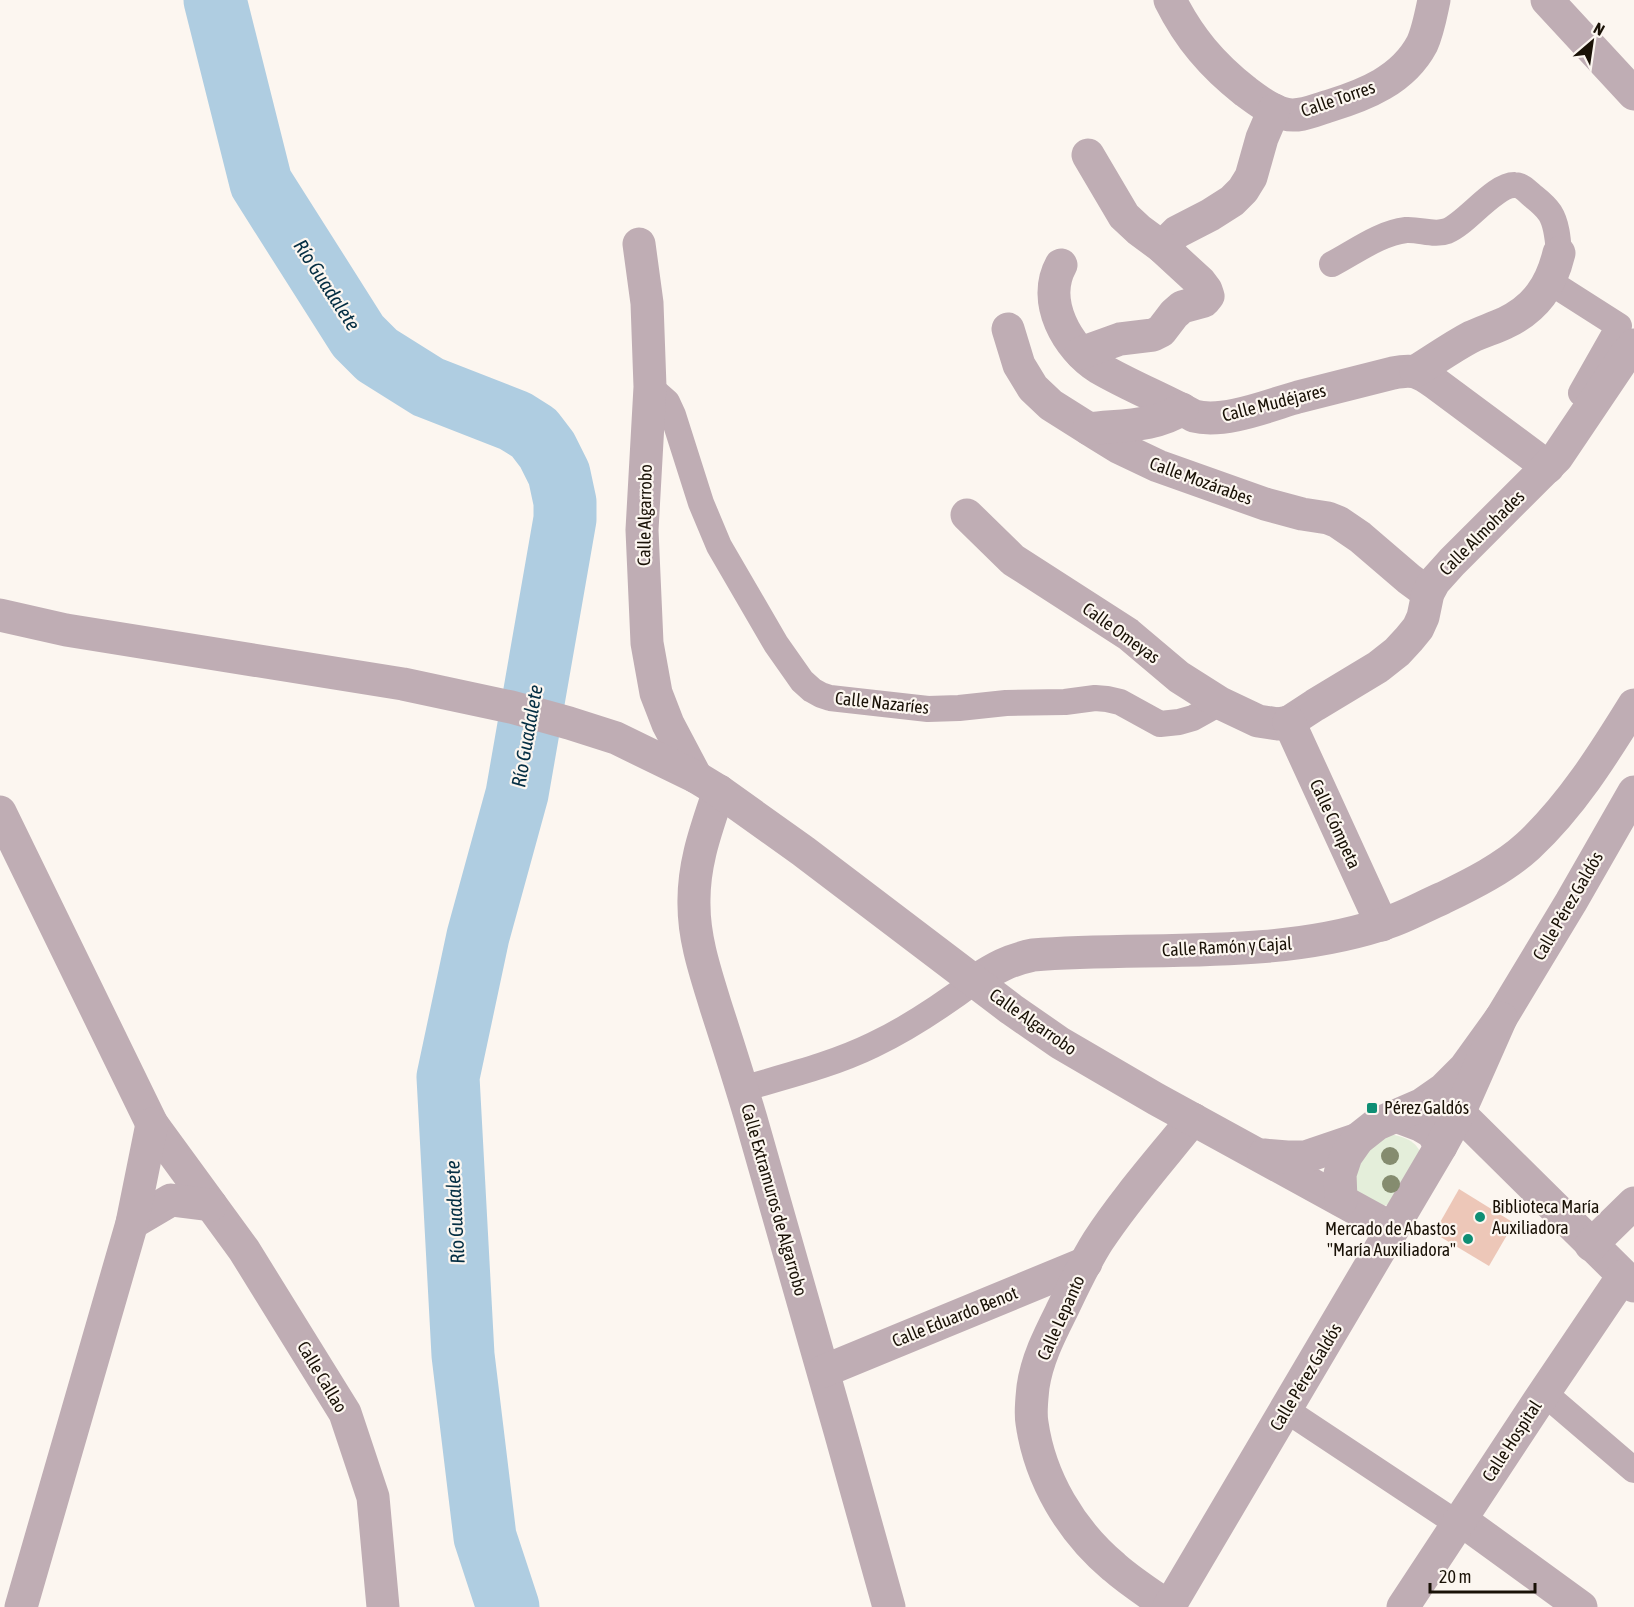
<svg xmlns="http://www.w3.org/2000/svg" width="1634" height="1607" viewBox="0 0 1634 1607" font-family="'Asap Condensed',sans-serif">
<rect width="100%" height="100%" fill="#fcf6f0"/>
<path fill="#e4eeda" d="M1390,1134C1408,1138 1417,1141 1423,1159L1400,1199L1384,1206L1355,1190L1356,1172L1365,1152Z"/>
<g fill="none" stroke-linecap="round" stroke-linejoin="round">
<polyline stroke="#afcde1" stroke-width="63" points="215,0 261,183 358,336 377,355 428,387 515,421 534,433 547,450 559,474 565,502 565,519 517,794 478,936 448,1077 463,1355 485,1537 508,1607"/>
</g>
<polygon fill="#edc7b8" points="1459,1189 1514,1223 1489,1266 1434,1233"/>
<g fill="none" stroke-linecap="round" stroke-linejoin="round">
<g stroke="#bfadb4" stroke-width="26">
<path d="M1332,264C1355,252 1380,233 1406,230C1420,229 1434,236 1447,231C1466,224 1495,184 1515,185C1522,185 1528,192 1534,197C1539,201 1546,207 1550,213C1557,224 1558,240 1559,253"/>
<polyline points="1550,282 1619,326 1581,393 1594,402"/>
<polyline points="650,387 667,402 673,415 701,503 719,546 776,644 802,681 812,690 821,695 830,698 928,709 959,708 1006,703 1065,702 1095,698 1107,699 1120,702 1160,724 1179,722 1193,718 1220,703"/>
<path d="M742,1089C786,1076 832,1065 873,1045C909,1028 943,1005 975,981"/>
<polyline points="1544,1393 1634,1470"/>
<polyline points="1286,1410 1458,1524"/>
</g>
<g stroke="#bfadb4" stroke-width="33">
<path d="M1170,0C1189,38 1212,65 1245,91C1257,100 1270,110 1285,114C1299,118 1315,110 1329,106C1365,95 1403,80 1422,44C1428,31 1431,14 1434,0"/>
<polyline points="639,244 647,303 650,387 642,530 647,643 656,693 668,724 696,777"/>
<polyline points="1162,247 1177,232 1210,215 1232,201 1243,190 1251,177 1262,138 1274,110"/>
<path d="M1061,265C1041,301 1067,348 1099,368C1130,386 1163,399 1194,416C1224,424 1270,405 1298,397C1330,389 1362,381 1393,373C1413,369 1418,371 1435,383L1548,467"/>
<polyline points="1008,329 1019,365 1033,388 1051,405 1097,434 1118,447 1158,466 1265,504 1302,514 1328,518 1338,522 1360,537 1409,579 1428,593"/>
<polyline points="1081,353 1120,339 1153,335 1161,331 1174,314 1182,307 1204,301 1208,296 1206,290 1200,282 1162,247 1139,230 1124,216 1088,155"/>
<path d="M1416,371C1434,360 1452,347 1471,337C1482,332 1494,328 1505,323C1536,308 1551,286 1559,253"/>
<path d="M1089,429C1119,425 1156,427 1182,409"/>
<polyline points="967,515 1013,560 1128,634 1179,677 1220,703 1258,721 1278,724 1289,722"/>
<polyline points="1289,722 1315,705 1378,667 1397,652 1409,639 1418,628 1423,617 1428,593 1434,582 1452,562 1557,457 1627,353 1634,345"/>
<polyline points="1289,722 1382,925"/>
<path d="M719,791C706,830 693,864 694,905C694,940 706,974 716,1007C728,1044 740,1082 751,1119C798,1282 844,1444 889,1607"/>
<polyline points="0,812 152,1124 244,1250 345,1413 373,1497 383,1607"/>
<path d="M975,981C995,968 1009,960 1033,955C1147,946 1270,960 1380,925C1402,919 1422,907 1443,898C1472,884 1504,868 1528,846C1571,806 1603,755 1634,705"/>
<polyline points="1459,1113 1634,1286"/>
<polyline points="1396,1116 1420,1125 1432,1132 1441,1146"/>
<polyline points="132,1223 171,1200 211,1205"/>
<polyline points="1591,1245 1634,1203"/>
<polyline points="824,1371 1086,1263"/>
<polyline points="1461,1520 1581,1607"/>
<polyline points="21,1607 132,1223 152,1124"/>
<path d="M1169,1607C1150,1594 1131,1582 1114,1567C1071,1531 1040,1479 1032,1423C1030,1412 1032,1398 1033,1387C1037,1359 1050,1334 1062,1310C1073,1287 1084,1263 1098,1241C1126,1198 1161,1159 1193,1119"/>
<polyline points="1403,1607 1544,1393 1623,1276"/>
</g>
<g stroke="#bfadb4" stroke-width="33">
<polyline points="1547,0 1634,94"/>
<polyline points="0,615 66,630 403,684 511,707 569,723 616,738 696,777 719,791 803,851 1011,1009 1060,1043 1156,1099 1393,1229"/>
<polyline points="1264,1155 1287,1157 1305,1157 1358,1139"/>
<polyline points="1341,1200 1340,1174 1346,1156 1358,1139 1377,1124 1421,1105 1444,1089 1465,1068 1501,1018 1571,902 1634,792"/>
<polyline points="1169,1607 1441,1146 1459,1113 1501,1018"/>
</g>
</g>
<g fill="#858c6f">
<circle cx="1390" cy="1156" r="9"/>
<circle cx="1391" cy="1184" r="9"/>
</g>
<g fill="#0e8e74" stroke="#fcf6f0" stroke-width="2">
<rect x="1366" y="1102" width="12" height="12" rx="3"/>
<circle cx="1480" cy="1217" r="6"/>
<circle cx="1468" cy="1239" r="6"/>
</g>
<g text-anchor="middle" stroke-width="4.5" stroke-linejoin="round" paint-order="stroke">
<g font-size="18" fill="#191106" stroke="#fcf6f0">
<text transform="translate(1338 99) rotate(-19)" y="6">Calle Torres</text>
<text transform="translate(1274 403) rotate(-14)" y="6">Calle Mudéjares</text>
<text transform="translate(1201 481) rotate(20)" y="6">Calle Mozárabes</text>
<text transform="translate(645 515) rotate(-89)" y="6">Calle Algarrobo</text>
<text transform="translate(1482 533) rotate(-45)" y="6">Calle Almohades</text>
<text transform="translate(1121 633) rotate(36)" y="6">Calle Omeyas</text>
<text transform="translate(882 703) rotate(6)" y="6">Calle Nazaríes</text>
<text transform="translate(1335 824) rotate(65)" y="6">Calle Cómpeta</text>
<text transform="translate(1568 906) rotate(-60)" y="6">Calle Pérez Galdós</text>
<text transform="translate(1227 947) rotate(-3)" y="6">Calle Ramón y Cajal</text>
<text transform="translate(1033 1022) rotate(35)" y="6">Calle Algarrobo</text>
<text transform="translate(774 1200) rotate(74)" y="6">Calle Extramuros de Algarrobo</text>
<text transform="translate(955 1317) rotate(-22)" y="6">Calle Eduardo Benot</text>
<text transform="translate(1061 1318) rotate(-66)" y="6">Calle Lepanto</text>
<text transform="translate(322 1377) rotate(59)" y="6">Calle Callao</text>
<text transform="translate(1306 1377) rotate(-59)" y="6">Calle Pérez Galdós</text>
<text transform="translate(1512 1441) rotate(-57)" y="6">Calle Hospital</text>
</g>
<g font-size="18" fill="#191106" stroke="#fcf6f0" text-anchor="start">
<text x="1384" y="1114">Pérez Galdós</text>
<text x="1492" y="1213">Biblioteca María<tspan x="1492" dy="21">Auxiliadora</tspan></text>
<text x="1456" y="1235" text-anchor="end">Mercado de Abastos<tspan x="1456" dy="21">"María Auxiliadora"</tspan></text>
</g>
<g font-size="20" font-style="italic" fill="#042e43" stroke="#fcf6f0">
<text transform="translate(327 285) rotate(57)" y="7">Río Guadalete</text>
<text transform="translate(527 736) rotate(-80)" y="7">Río Guadalete</text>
<text transform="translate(455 1212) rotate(-93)" y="7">Río Guadalete</text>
</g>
</g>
<g transform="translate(1592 42) rotate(29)" stroke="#fcf6f0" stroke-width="4.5" paint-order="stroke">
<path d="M0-4.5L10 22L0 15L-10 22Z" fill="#191106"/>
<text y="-9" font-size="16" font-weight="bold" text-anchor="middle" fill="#191106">N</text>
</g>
<path d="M1430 1583v9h105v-9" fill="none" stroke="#191106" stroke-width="3"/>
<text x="1439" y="1583" font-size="18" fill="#191106" stroke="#fcf6f0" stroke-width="4.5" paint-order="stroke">20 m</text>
</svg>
